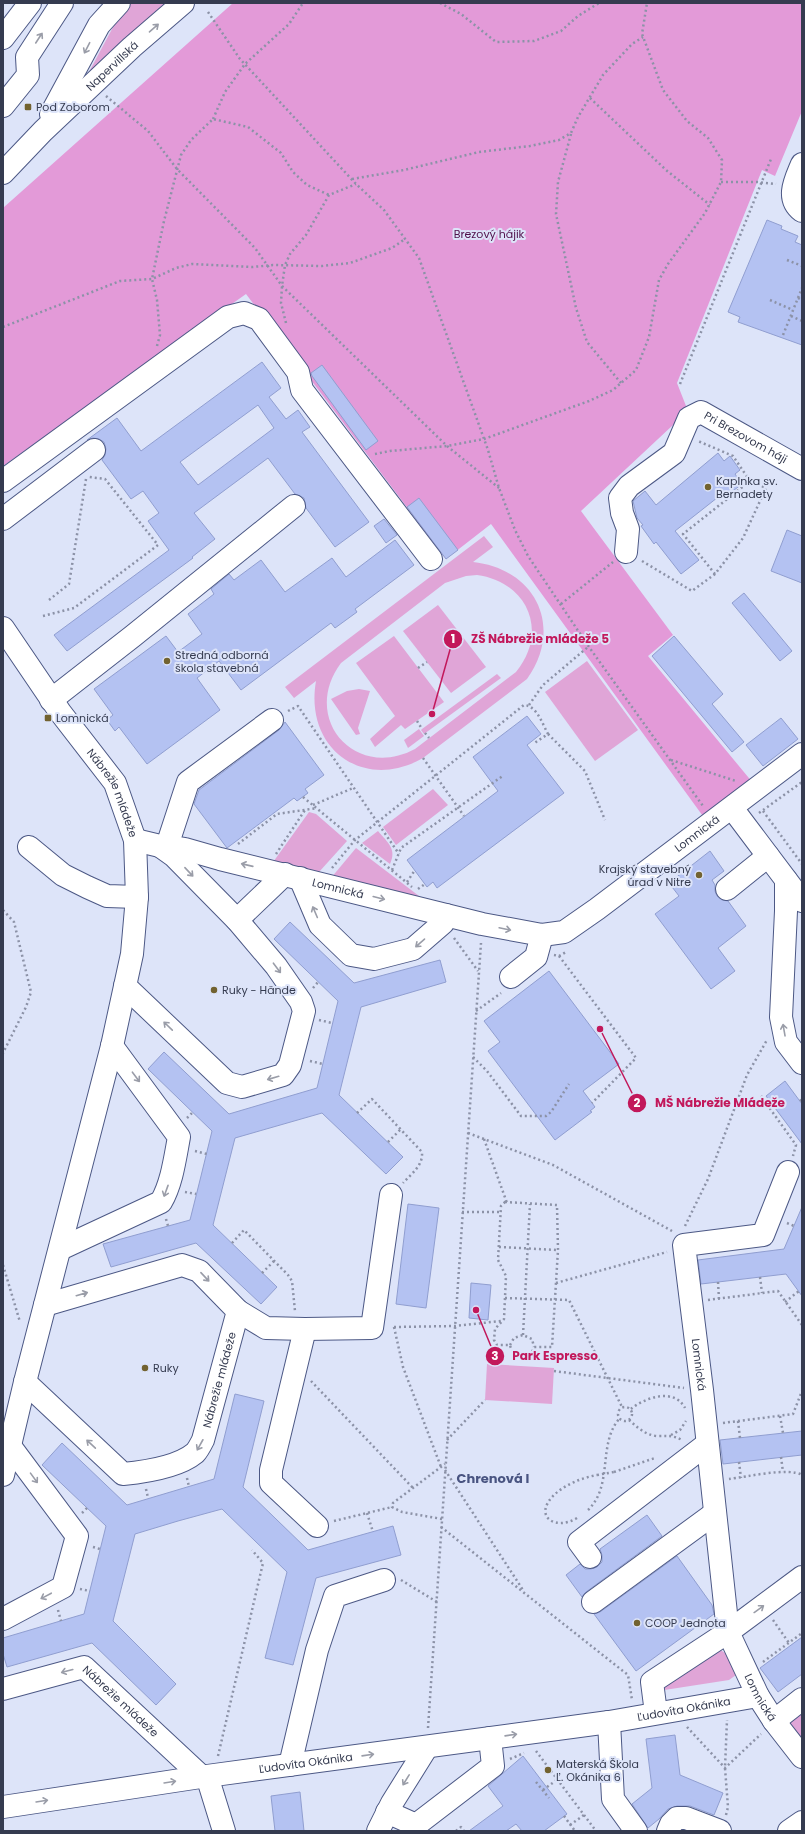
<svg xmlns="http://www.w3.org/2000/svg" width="805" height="1834" viewBox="0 0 805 1834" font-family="Poppins,sans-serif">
<rect width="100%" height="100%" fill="#dde4f9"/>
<g fill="#e0a5d7" fill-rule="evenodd">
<polygon points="126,3 171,3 94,73 90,70"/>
<path d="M484,536L493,547L473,562C536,569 564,627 527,679L423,758C364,792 304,749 316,681L294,698L285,687ZM477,575C528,582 549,632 516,672L415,749C355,781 300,718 341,663L445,583L466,576Z"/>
<polygon points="438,605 486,667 451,693 403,631"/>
<polygon points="394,636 444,702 405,729 401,725 375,747 370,739 395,716 356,663"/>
<polygon points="587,661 638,730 595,761 545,692"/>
<polygon points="497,674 501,678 424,734 421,730 422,729"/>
<polygon points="359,689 370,691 358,728 360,734 356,735 331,699 347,691"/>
<polygon points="419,729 424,736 408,748 404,740"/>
<polygon points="433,789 448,805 396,845 383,827"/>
<polygon points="309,812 316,814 347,841 319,872 271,865"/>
<path d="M378,831C388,843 397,849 390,864L362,843Z"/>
<polygon points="356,848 419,896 422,899 331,878"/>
<polygon points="487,1364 554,1368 552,1404 485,1400"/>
<polygon points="719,1649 725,1653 736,1668 736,1675 729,1680 658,1691"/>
<polygon points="802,1708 802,1747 784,1723"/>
</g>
<polygon fill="#e39ad8" points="233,3 802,3 802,111 775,176 762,170 677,383 688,411 581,511 673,635 648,656 753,783 705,819 491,524 446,559 246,294 3,466 3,208"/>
<g fill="#b4c2f2" stroke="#909ed0" fill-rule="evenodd">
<polygon points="767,220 782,226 781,229 798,236 795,242 802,245 802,345 738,322 740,317 728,312"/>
<path d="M262,362L281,388L269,397L286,419L298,410L310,427L302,432L369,522L335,547L306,508L304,498L295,494L268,458L194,513L215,539L192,557L193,558L67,651L54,635L169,550L148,521L159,513L143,491L131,499L102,460L105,455L106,449L104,442L99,439L93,438L87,440L117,418L141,451ZM258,405L274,428L198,485L180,462Z"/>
<polygon points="322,365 378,441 366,450 312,376 311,373"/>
<polygon points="718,453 724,461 730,456 740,470 735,474 742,484 725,497 722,494 675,531 699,560 681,574 656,542 654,544 641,526 643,525 637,518 633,501 645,491 656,505"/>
<polygon points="419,498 458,550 446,559 407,507"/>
<polygon points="384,519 397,535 386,543 374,526"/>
<polygon points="787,530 802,536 802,583 771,571"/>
<polygon points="395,540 414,565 355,609 357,612 335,628 331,623 241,690 219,661 197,678 220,710 147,764 119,727 115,731 107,720 113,715 94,689 166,636 178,652 202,634 188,614 214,594 211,589 229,574 234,580 261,560 285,592 332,558 346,577"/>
<polygon points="744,593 792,651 780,661 732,603"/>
<polygon points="674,636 723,694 712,704 744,742 732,752 652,656"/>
<polygon points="527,716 541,734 527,745 564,793 437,888 433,882 427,887 407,860 498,791 473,757"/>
<polygon points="781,718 798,739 763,766 746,745"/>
<polygon points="285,722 324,775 305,789 308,793 297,801 294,798 227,848 194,804 199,790 279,730"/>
<polygon points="710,851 724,871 712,880 715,885 715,891 717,896 722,900 728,901 746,926 718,948 735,971 711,989 655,914 679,896 669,883"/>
<polygon points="290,922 354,983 440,960 446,982 361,1007 339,1095 403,1157 386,1174 322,1113 235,1138 213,1225 277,1287 261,1304 196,1243 111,1267 103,1244 190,1220 201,1176 212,1131 148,1069 164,1052 229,1114 317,1088 338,1001 274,939"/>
<polygon points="549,971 619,1064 583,1091 595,1107 590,1111 592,1112 555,1140 488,1051 500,1042 484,1021"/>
<polygon points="785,1081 802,1104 802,1144 766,1096"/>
<polygon points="408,1204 439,1208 426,1308 396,1304"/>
<polygon points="802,1207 802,1296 786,1274 701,1284 698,1260 784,1249"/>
<polygon points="471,1283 491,1285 488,1320 469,1318"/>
<polygon points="235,1394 264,1401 243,1487 308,1550 393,1526 401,1555 316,1578 293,1665 265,1658 287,1572 222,1509 178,1521 135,1534 113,1621 176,1684 156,1705 92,1643 7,1667 3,1654 3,1638 84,1614 106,1526 42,1465 62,1443 127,1505 214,1479"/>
<polygon points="802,1431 802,1455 723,1464 720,1440"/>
<polygon points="647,1515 662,1536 586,1592 582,1597 566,1575 580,1564 585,1569 591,1569 597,1567 602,1562 602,1555 600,1549"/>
<polygon points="677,1556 712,1605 714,1614 636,1671 594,1614 600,1612"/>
<polygon points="802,1637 802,1674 778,1692 760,1668"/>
<polygon points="675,1735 680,1775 723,1793 714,1815 690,1806 677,1806 668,1809 659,1819 648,1828 632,1804 652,1788 646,1739"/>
<polygon points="523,1756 567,1814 544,1831 522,1831 516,1824 506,1831 469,1831 503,1806 488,1786"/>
<polygon points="300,1792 304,1831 275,1831 271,1796"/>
</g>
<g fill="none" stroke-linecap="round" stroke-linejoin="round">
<defs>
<g id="minor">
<polyline points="3,38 30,3"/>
<polyline points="3,106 28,75 27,57 62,3"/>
<polyline points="51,114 99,25 119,3"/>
<path d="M802,164C796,179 785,198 802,211"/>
<path id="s1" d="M3,173L43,131L132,47L183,3"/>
<polyline points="3,481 228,317 244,313 259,319 298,372 302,390 431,559"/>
<polyline points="3,519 94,450"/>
<path id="s2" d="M626,552L628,529L622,513L620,498L629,486L674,453L689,418L701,412L802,469"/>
<path id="s3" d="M3,628L60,712L115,783L135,840L137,897L132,954L112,1046L25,1382L3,1475"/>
<polyline points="51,700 133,636 294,506"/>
<polyline points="732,808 802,901"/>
<path id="s4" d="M135,840L160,846H167L185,849L220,859L482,924L542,935L564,932L597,909L802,754"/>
<polyline points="167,846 188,782 272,720"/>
<polyline points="29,847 63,875 87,887 107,896 137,897"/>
<polyline points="300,878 320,925 351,955 374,959 413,949 443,923 446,915"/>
<polyline points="786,880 786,911 781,1017 786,1042 802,1063"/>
<polyline points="727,889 768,856"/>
<polyline points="237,920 285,874"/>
<polyline points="511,977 536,957 542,935"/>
<polyline points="125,986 227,1083 242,1087 283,1075 290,1065 304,1011 301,1002 276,966 237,920 174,856 160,846"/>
<path id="s5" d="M788,1172L763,1235L684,1245L702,1390L728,1632L758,1696L774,1721L802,1757"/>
<path d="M60,1249L161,1202C172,1183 175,1158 179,1137L112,1046"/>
<polyline points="238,1311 266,1328 305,1329 372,1328 391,1195"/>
<polyline points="305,1329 271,1470 271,1483 317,1526"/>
<path id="s6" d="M25,1382L123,1474C144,1472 178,1467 195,1453C198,1450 201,1444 203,1440L238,1311L199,1271L182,1265L45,1305"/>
<polyline points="590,1557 579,1542 707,1444"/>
<polyline points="593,1602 715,1513"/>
<polyline points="3,1619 63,1587 77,1536 10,1446"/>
<path id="s7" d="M3,1689L84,1667L202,1777"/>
<polyline points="656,1713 652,1682 728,1632 802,1577"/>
<polyline points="774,1721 802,1699"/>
<polyline points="609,1722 613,1799 636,1831"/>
<polyline points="290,1765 317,1650 335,1596 384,1580"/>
<polyline points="207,1776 224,1831"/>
<path id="s8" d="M3,1807L207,1776L609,1722L758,1696"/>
<polyline points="387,1812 416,1825 493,1766 490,1738"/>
<polyline points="378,1831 392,1803 427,1747"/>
<polyline points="668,1831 671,1824 677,1818 686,1818 720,1831"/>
<polyline points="789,1831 802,1822"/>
</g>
</defs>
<use href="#minor" stroke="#4c5885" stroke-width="24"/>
<g stroke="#8c92a7" stroke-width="2.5" stroke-dasharray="2 3" stroke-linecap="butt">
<polyline points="440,3 461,14 496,42 534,41 561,31 578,16 599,3"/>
<polyline points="208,12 240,59 356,184 384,210 419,258 488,450 499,488 515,530 528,556 589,647 703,806"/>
<polyline points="106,96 148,131 177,169 255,248 282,286 447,446 499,488"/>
<polyline points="590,98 666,170 710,205"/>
<polyline points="213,119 225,92 245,64 289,24 303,3"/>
<polyline points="571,134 558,182 556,214 576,308 587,342 621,383"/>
<polyline points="352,179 404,170 479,152 530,146 559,140 571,133 578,117 603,75 632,44 643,37"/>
<polyline points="721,182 757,182 776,184"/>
<polyline points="787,260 802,266"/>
<polyline points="798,298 802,300"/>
<polyline points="770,300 793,310"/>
<polyline points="791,316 802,321"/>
<polyline points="286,323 281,303 282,286 285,265 290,254 306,235 329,195 356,184"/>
<polyline points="3,327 120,281 152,279 176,268 192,264 252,267 273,265 322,266 350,263 392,248 405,239"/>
<polyline points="783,335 802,288"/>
<polyline points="157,346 160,335 157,300 152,279 164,221 181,155 191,140 213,119 248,127 281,153 293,172 307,185 329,195"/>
<polyline points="680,384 771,159"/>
<polyline points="375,454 390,451 447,446 484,439 589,401 613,390 636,370 649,337 659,280 668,264 705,213 721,182 722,160 708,138 687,121 663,90 642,34 647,3"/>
<polyline points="642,561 692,591 715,574 743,538 766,488 750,481 733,456 698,441"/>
<polyline points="715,574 683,534 750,481"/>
<polyline points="49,600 69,584 86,479"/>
<polyline points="561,604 613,562"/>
<polyline points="43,616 74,608 158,545 105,479 89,477"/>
<polyline points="418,668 427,662"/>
<polyline points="529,705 543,685 588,647"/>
<polyline points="288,711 298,706 399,854"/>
<polyline points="417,721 422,729"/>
<polyline points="425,733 429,738"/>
<polyline points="548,734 585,771 605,820"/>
<polyline points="423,758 464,816"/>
<polyline points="671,760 736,781"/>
<polyline points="303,797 412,887"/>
<polyline points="313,805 353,788"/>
<polyline points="763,811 802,864"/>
<polyline points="759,813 802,782"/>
<polyline points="238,844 277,814 317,808"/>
<polyline points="276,854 305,810"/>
<path d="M332,868L355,840L524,705C537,706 542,723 548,734L533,744"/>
<polyline points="392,870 401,848 504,775"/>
<polyline points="407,882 415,870"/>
<polyline points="418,889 425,884"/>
<polyline points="3,910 14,922 31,992 26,1007 3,1053"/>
<polyline points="454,938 478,971"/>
<polyline points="554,955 559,956 566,952"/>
<polyline points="559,956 636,1058 592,1103"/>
<polyline points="313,988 318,982"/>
<polyline points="476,1011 501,993"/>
<polyline points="319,1020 332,1023"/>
<polyline points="473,1057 487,1071 521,1116 546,1116 551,1112 569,1084"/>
<polyline points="310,1061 323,1064"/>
<polyline points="761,1096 796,1145 793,1156"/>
<polyline points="800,1101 802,1099"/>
<path d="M357,1113L372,1099L422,1152C423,1166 412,1173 403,1183"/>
<polyline points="187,1118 193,1112"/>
<polyline points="468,1133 553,1165 672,1231"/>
<polyline points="484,1139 507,1203"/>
<polyline points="388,1142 401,1129"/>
<polyline points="195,1151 207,1154"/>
<polyline points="185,1192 196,1194"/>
<path d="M505,1202L557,1205L558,1250L552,1347H534C530,1362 513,1360 510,1345H497L494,1340L495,1329L504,1319L506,1276L498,1260L501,1206Z"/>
<polyline points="462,1212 500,1212"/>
<polyline points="166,1219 168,1226"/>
<polyline points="787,1223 794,1226"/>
<polyline points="685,1226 708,1179 747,1075 767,1040"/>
<polyline points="232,1243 244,1230 288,1275 292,1281 295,1311"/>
<polyline points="499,1247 558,1250"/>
<polyline points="3,1265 20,1322"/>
<polyline points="262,1273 274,1261"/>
<polyline points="760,1277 762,1293"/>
<polyline points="718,1282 719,1299"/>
<polyline points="556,1283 667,1252"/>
<polyline points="505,1298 569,1300 622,1407"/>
<polyline points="708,1300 778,1291 802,1325"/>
<polyline points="785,1302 799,1291"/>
<polyline points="394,1327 403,1367 441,1467"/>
<polyline points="394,1327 455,1326 501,1321"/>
<polyline points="523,1335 530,1204"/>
<polyline points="510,1345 514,1338 523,1335 532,1339 534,1347"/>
<polyline points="554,1371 684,1388"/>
<polyline points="311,1381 413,1488"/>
<circle cx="625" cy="1414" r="7"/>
<path d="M631,1409C644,1398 674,1387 685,1408"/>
<polyline points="780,1416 783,1433"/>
<path d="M629,1420C637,1427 645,1435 657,1436C666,1436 673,1435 682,1440"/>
<polyline points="738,1421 740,1438"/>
<polyline points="723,1423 793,1414 802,1391"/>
<polyline points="671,1435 680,1430 686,1421"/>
<polyline points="447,1440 485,1400"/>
<polyline points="781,1457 783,1472"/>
<polyline points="739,1462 741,1478"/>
<polyline points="445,1470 523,1590"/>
<polyline points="614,1472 655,1458"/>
<polyline points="187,1478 189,1487"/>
<path d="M729,1479C746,1477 789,1467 802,1475"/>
<polyline points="146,1489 148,1498"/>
<path d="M588,1510C614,1485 597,1443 620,1418"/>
<polyline points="82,1513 87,1508"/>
<polyline points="367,1513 373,1532"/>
<path d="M577,1518C556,1531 533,1517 553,1496C564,1485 581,1478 597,1475"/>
<polyline points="442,1519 402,1512 392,1507 393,1503 445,1464"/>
<polyline points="334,1521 392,1507"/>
<polyline points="441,1527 628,1675 632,1700"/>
<polyline points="93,1547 100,1549"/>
<polyline points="401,1580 437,1602"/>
<polyline points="80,1589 90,1591"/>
<polyline points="58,1610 61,1621"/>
<polyline points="773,1620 789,1643"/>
<polyline points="763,1662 802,1633"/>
<polyline points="687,1727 725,1768 761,1734"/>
<polyline points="428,1728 481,943"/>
<polyline points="536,1751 596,1831"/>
<polyline points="218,1756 263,1563 252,1550"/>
<polyline points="510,1759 524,1753"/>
<polyline points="536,1782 549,1798"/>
<polyline points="543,1790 558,1779"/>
<polyline points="726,1815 728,1807 725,1768 727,1720"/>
<polyline points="564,1816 575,1831"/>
<polyline points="570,1825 584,1815"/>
<polyline points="456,1831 461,1827 464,1831"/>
</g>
<use href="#minor" stroke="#fff" stroke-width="22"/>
<polyline stroke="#8c92a7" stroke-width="2.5" stroke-dasharray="2 3" stroke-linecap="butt" points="597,1475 614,1472"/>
</g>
<defs><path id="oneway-shaft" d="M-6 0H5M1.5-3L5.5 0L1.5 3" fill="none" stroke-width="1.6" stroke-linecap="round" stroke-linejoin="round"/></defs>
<g stroke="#9a9da8">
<use href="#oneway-shaft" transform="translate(154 28) rotate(-41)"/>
<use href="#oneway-shaft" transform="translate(39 38) rotate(-57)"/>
<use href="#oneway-shaft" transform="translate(87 48) rotate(117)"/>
<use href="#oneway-shaft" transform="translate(247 865) rotate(-167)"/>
<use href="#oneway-shaft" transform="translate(189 872) rotate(47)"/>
<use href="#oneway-shaft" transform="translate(379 898) rotate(14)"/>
<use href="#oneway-shaft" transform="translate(315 912) rotate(-113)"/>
<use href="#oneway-shaft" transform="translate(505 929) rotate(12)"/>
<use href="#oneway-shaft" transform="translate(420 943) rotate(139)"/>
<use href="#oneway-shaft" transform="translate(277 968) rotate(53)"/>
<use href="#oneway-shaft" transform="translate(168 1026) rotate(-136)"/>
<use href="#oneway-shaft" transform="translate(784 1030) rotate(-100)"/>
<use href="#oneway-shaft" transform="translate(136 1077) rotate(53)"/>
<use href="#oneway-shaft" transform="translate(273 1078) rotate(164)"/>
<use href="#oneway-shaft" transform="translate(166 1191) rotate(110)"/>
<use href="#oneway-shaft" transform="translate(205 1277) rotate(47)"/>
<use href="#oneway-shaft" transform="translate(82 1294) rotate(-16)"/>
<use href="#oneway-shaft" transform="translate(91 1444) rotate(-137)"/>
<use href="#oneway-shaft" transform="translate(200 1445) rotate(119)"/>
<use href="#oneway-shaft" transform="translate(34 1478) rotate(54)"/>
<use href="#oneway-shaft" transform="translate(46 1596) rotate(152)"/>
<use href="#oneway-shaft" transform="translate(759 1609) rotate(-36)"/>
<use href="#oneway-shaft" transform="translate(67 1671) rotate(165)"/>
<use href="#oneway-shaft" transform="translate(511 1735) rotate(-8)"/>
<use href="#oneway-shaft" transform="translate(368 1755) rotate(-8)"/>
<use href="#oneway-shaft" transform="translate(406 1780) rotate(122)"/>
<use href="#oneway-shaft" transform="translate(170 1782) rotate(-9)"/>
<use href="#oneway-shaft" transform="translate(42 1801) rotate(-9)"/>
</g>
<g fill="#726230" stroke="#dde4f9" stroke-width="1.5">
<rect x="24" y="103" width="8" height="8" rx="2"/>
<circle cx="708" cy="487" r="4"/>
<circle cx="167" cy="661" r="4"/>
<rect x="44" y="714" width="8" height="8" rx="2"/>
<circle cx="699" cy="875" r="4"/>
<circle cx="214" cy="990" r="4"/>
<circle cx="145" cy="1368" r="4"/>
<circle cx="637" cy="1623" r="4"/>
<circle cx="548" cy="1770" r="4"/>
</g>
<g text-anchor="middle" stroke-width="4" stroke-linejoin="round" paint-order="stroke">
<g font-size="11" fill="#353b50" stroke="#dde4f9">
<text dy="4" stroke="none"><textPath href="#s1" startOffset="153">Napervillská</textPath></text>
<text dy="4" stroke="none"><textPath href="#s2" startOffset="229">Pri Brezovom háji</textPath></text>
<text dy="4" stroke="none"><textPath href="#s3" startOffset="199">Nábrežie mládeže</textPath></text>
<text dy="4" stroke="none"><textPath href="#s4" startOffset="606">Lomnická</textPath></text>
<text dy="4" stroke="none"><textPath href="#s4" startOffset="209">Lomnická</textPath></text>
<text dy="4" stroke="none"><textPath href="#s5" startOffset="268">Lomnická</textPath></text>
<text dy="4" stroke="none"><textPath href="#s6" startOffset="288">Nábrežie mládeže</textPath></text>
<text dy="4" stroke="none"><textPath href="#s5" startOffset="610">Lomnická</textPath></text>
<text dy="4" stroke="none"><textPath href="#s7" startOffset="134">Nábrežie mládeže</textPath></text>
<text dy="4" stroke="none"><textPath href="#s8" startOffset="688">Ľudovíta Okánika</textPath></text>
<text dy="4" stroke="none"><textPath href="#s8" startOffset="306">Ľudovíta Okánika</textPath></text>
</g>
<g font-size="11" fill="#353b50" stroke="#dde4f9" text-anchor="start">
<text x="36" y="111">Pod Zoborom</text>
<text x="716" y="485">Kaplnka sv.<tspan x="716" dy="13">Bernadety</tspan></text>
<text x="175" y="659">Stredná odborná<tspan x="175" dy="13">škola stavebná</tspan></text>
<text x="56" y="722">Lomnická</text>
<text x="691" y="873" text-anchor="end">Krajský stavebný<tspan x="691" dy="13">úrad v Nitre</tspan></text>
<text x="222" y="994">Ruky - Hände</text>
<text x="153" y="1372">Ruky</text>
<text x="645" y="1627">COOP Jednota</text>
<text x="556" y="1768">Materská Škola<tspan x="556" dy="13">Ľ. Okánika 6</tspan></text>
</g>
<g font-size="11" fill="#51104b" stroke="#dde4f9">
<text x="489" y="238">Brezový hájik</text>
</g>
<g font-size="13" font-weight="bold" fill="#495481" stroke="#dde4f9">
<text x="493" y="1483">Chrenová I</text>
</g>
</g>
<path fill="none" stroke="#c2185b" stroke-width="1.5" d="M432 714L453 639M600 1029L637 1103M476 1310L495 1356"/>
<g fill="#c2185b" stroke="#dde4f9" stroke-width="1.5">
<circle cx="432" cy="714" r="4"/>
<circle cx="600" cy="1029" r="4"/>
<circle cx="476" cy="1310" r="4"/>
<circle cx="453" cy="639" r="10"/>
<circle cx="637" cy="1103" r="10"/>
<circle cx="495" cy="1356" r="10"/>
</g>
<g font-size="12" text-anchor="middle" font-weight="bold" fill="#fff">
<text x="453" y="643">1</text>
<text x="637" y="1107">2</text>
<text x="495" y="1360">3</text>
</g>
<g font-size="12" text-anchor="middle" font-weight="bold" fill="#c2185b" stroke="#dde4f9" stroke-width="4" stroke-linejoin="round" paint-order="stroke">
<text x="540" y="643">ZŠ Nábrežie mládeže 5</text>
<text x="720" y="1107">MŠ Nábrežie Mládeže</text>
<text x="555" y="1360">Park Espresso</text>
</g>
<rect width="805" height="1834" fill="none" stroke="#353b50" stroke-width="8"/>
</svg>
